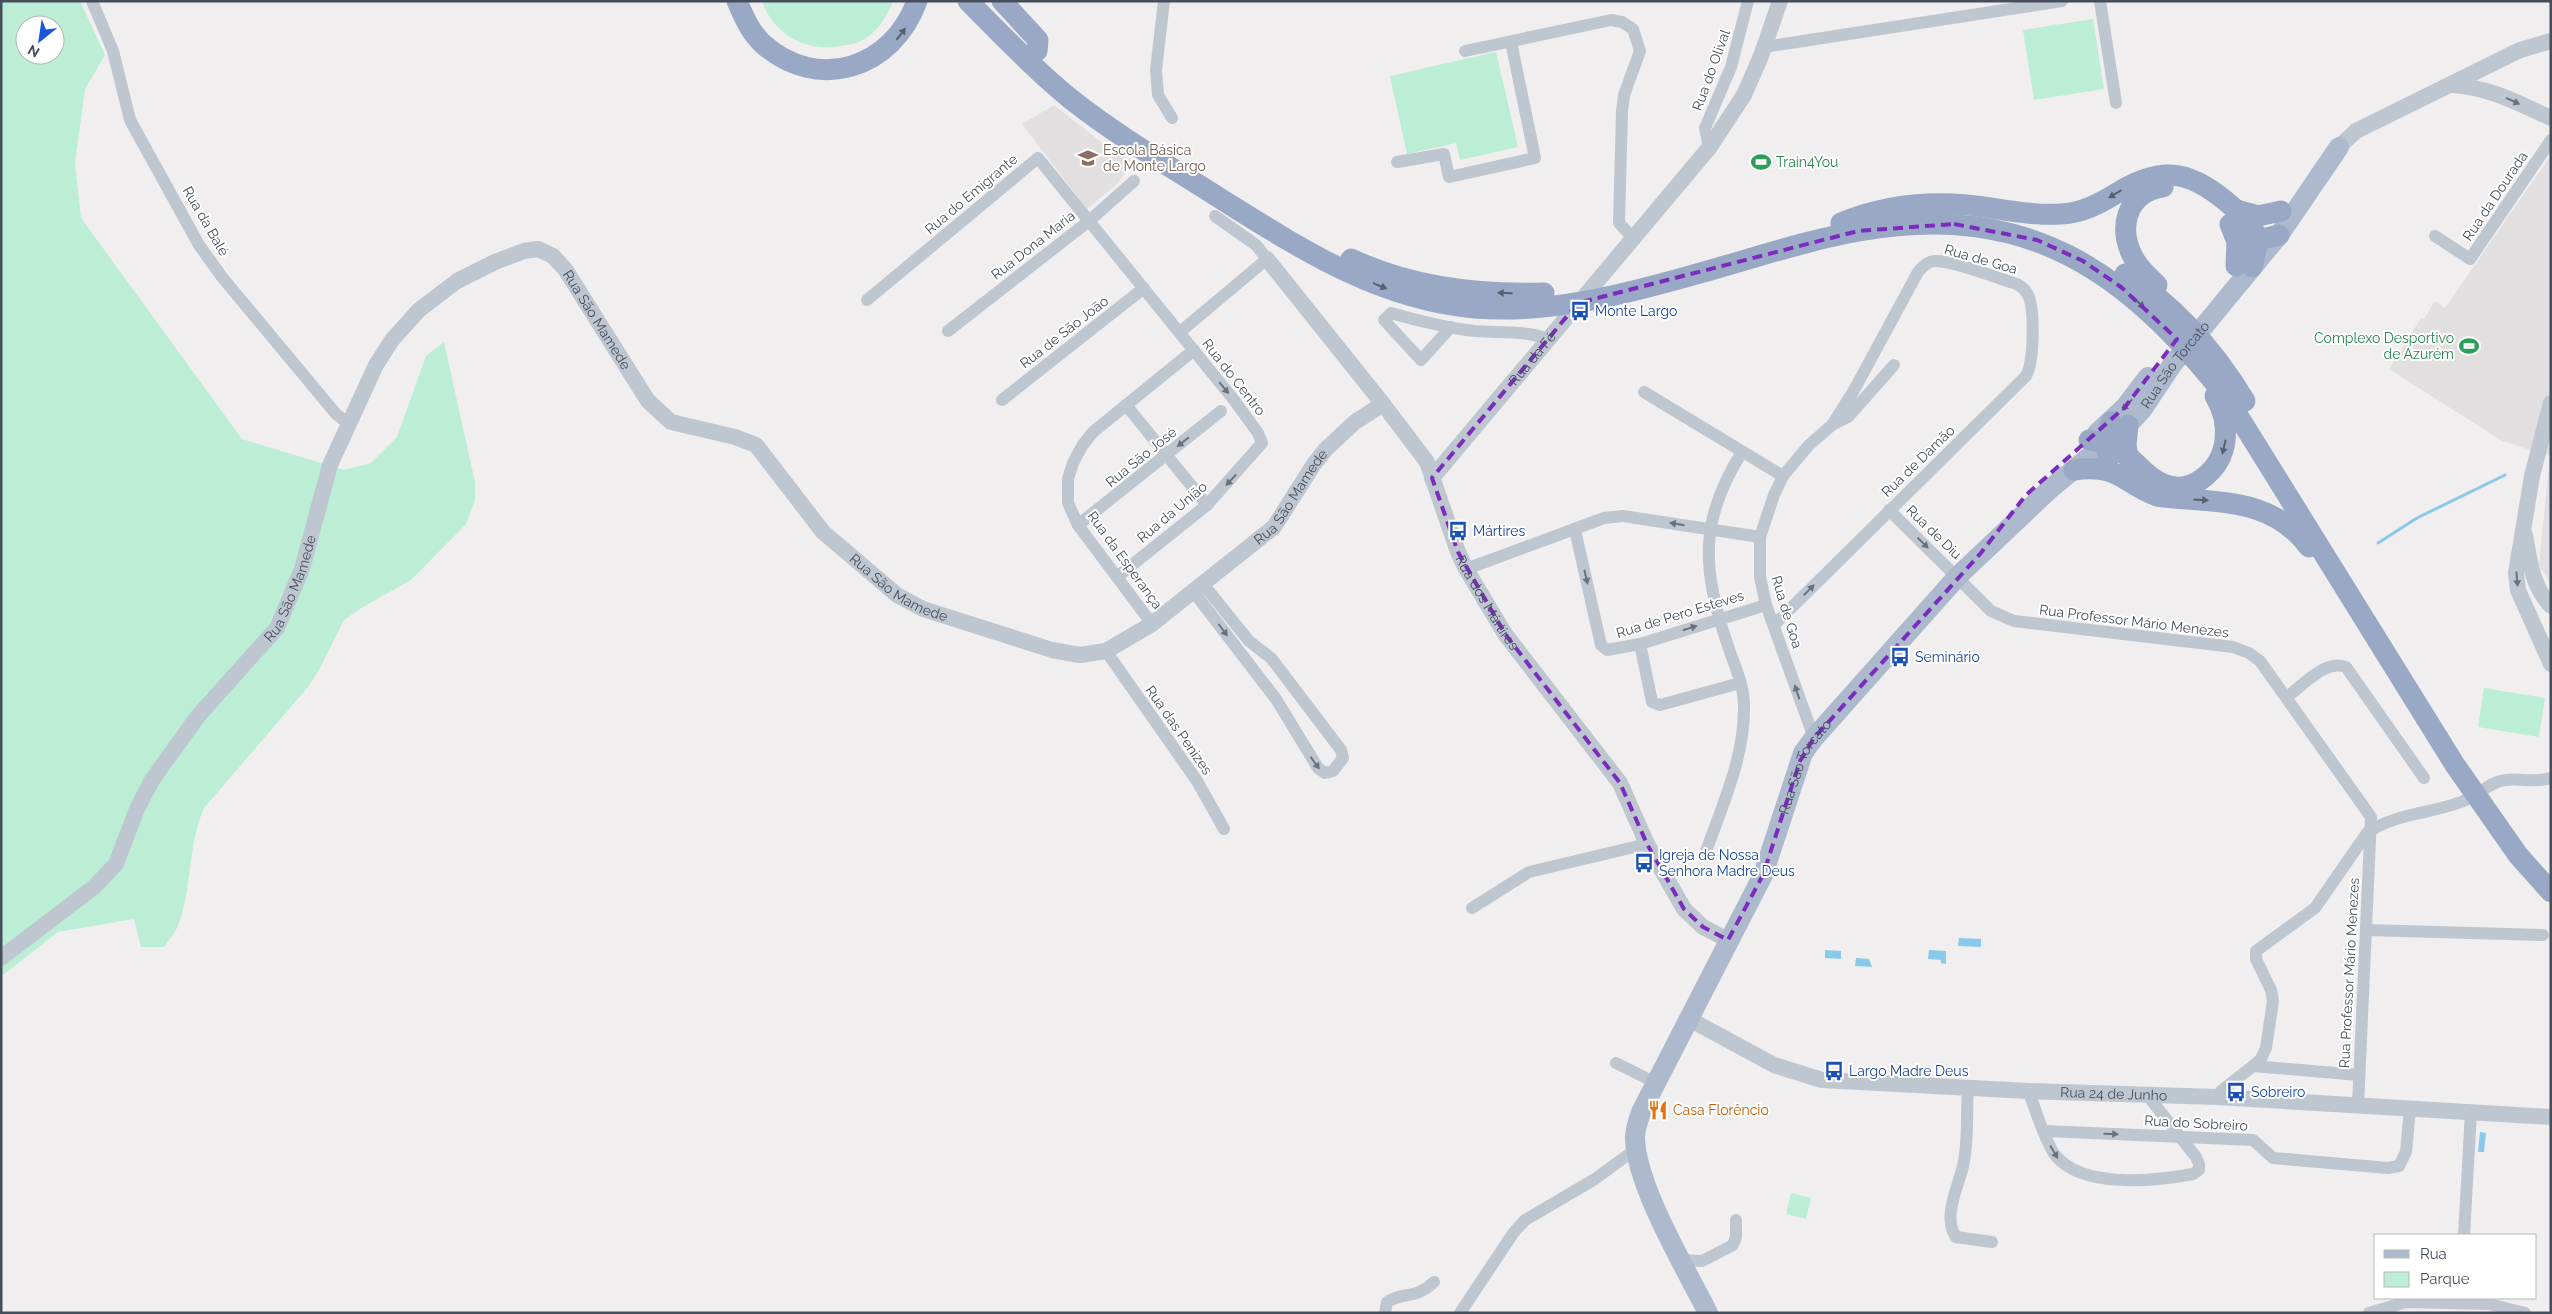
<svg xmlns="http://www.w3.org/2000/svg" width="2552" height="1314" viewBox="0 0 2552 1314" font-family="Raleway,sans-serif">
<rect width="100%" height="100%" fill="#f0eeee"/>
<g fill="#e1dfe0">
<polygon points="1054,105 1106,146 1132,161 1118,183 1087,209 1022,124"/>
<polygon points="2551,155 2551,584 2539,565 2550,456 2502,441 2389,369 2421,318 2424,319 2435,301 2445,308"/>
</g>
<g fill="#bceed6" fill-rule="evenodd">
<path d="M1,1H80L105,55L85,89L75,163L81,218L242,439L344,470L371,463L397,437L426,356L444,342L475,482V500L466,524L411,580L363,607L344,620L320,668L308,687L204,808C187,846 193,890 177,928C174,934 168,941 164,947H141L134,919L58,932L3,975H1ZM25,25H55V55H25Z"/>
<path d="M762,1H893C887,16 879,29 866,38C859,43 849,45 841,46C805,52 774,35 762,1Z"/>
<polygon points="2093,19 2104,89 2034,100 2023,30"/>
<polygon points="1496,52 1518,147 1460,160 1456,143 1407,154 1390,76"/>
<polygon points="2484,688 2545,698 2539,737 2478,727"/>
<polygon points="1791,1193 1811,1198 1806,1219 1786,1214"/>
</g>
<g fill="#89caeb">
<polygon points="1959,938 1981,939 1981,947 1958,946"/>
<polygon points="1825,950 1841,951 1841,959 1825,958"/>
<polygon points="1929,950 1946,951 1946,964 1941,963 1941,960 1928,959"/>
<polygon points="1856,958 1869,959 1872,967 1855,966"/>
<polygon points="2480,1132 2486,1133 2484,1152 2478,1152"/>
</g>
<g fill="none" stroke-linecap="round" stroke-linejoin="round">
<polyline stroke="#89caeb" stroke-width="3" points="2378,543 2417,518 2505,475"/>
<g stroke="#bec6d0" stroke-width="12">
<polyline points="92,1 113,51 130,120 199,245 222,277 336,414 349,424"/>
<polyline points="1164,1 1156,70 1158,95 1172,118"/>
<polyline points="2100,1 2116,103"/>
<polyline points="1764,47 2062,1"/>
<polyline points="1465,51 1611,20 1622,22 1633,29 1640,51 1624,95 1622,111 1619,223 1634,239"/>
<polyline points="1709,148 1705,128 1731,67 1748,1"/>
<polyline points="1397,162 1444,154 1449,177 1535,158 1511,42"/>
<polyline points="2435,236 2470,259 2551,140"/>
<polyline points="867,300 1038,158 1234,400 1258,433 1262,443 1207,505 1117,577"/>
<path d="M1451,327L1421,360L1384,320L1391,313C1419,321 1446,328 1475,331C1501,333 1524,330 1548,339"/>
<polyline points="948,331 1089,221 1134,181"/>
<polyline points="1180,332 1267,259 1256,245 1215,216"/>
<polyline points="1644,392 1783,476"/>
<polyline points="1002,400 1144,288"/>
<polyline points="1126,405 1207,505"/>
<polyline points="1832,425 1848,417 1894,365"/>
<polyline points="1889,510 1991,611 2014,621 2233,647 2249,653 2260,661 2371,817 2358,1106"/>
<polyline points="1078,525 1221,411"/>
<polyline points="1575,530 1601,645 1607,650 1640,644 1766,605"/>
<polyline points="1466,569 1604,518 1623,516 1760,537"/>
<polyline points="1193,591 1276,699 1318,768 1325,773 1333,771 1343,758 1341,750 1271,658 1249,641 1203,584"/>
<polyline points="1152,624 1078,525 1068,503 1068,479 1073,463 1082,446 1093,432 1194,350"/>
<path d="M1774,625L2026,376C2034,362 2035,310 2028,295C2026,290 2022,287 2017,284C1997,278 1952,260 1934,261C1927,262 1922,267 1918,272L1853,392L1832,425L1809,445L1783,476L1774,495L1760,537V577L1766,605L1814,738"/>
<polyline points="1640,644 1652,702 1660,705 1740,683"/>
<polyline points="1106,651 1197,781 1224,829"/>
<path d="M2287,697C2303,685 2326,659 2346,667L2424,778"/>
<path d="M1705,854C1722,806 1745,757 1744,705C1744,684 1733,662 1727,643C1702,568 1699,520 1742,452"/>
<polyline points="1472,908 1529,872 1647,844"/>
<polyline points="2366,930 2543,935"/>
<polyline points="1616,1063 1656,1083"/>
<polyline points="2253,1066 2359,1075"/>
<path d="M1968,1087C1966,1113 1969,1141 1963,1166C1958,1188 1942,1217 1956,1237L1992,1242"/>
<path d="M2028,1091C2036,1109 2044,1140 2055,1155C2082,1189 2155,1181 2193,1174L2199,1170V1164L2196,1157L2148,1096"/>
<path d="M2217,1097L2221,1091L2253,1066L2261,1059L2266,1048L2273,1001L2271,990L2256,959V951L2315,908L2367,833C2396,813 2429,814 2461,802C2477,797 2488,782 2505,780C2521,778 2535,783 2551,778"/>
<polyline points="2045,1131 2253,1140 2273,1158 2388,1168 2399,1166 2406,1152 2410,1108"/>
<polyline points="2464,1235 2471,1112"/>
<polyline points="1682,1260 1702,1261 1733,1245 1736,1237 1736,1220"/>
<path d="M1385,1313L1387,1302C1405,1291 1415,1300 1434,1282"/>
<polyline points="1460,1313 1514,1232 1525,1220 1595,1179 1636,1149"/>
<polyline points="2369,1313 2406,1302 2489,1304 2525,1313"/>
</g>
<g stroke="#bec6d0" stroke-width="16">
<path d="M2452,85C2492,88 2515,102 2551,118"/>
<polyline points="2339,147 2356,131 2520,50 2551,41"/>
<path id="s1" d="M1267,259L1383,404L1427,462L1458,552L1466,569L1505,634L1620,783L1647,844L1684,909L1703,927L1728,940"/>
<polyline points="2551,403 2532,476 2516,573 2518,590 2551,664"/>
<path id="s2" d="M1432,478L1709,148L1744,95L1761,56L1780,1"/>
<path d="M2525,535C2530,562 2532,586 2551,606"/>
<path id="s3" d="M1,958L94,887L116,864L137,809L152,780L198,716L277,628L302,569L330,465L376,365L392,340L419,310L457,281L495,262L524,251L538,249L553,256L565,269L648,401L671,422L735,437L756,445L823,532L897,595L923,609L1052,650L1080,655L1106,651L1152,624L1274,527L1314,464L1326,449L1355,422L1383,404"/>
<path id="s4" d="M1689,1019L1774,1065L1822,1080L2028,1091L2217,1097L2551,1117"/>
</g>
<g stroke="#adb9cd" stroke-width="20">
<polyline points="2097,433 2125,407 2148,377"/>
<path id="s5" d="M1708,1313C1686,1269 1636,1186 1635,1138C1635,1129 1638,1121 1641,1112L1763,875L1803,753L1814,738L1958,576L2050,489L2128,425L2142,410L2172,365L2279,235L2339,147"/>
</g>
<g stroke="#99a9c5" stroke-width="21">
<path d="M737,1C744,17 750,32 763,44C818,93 893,68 917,1"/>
<path d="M968,1C1002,35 1035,70 1072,100C1119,137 1171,167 1221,199C1301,249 1379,300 1475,308C1549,314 1622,295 1693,275C1748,260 1803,241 1859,231C2029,201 2126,271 2227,398L2455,765L2518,855L2551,892"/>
<polyline points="1002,1 1038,40 1037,51"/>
<polyline points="2236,210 2258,216 2281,211"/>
<path d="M1841,223C1882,206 1923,201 1967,205C1998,208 2030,216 2061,214C2082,213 2099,204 2117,193C2165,163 2194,172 2235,209C2258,230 2261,237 2252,267"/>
<polyline points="2230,224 2237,242 2236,266"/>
<polyline points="2246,234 2258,240 2279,235"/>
<path d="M1351,259C1411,287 1479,295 1544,293"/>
<path d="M2125,274C2176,306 2214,350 2245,401"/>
<path d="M2157,285C2150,278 2142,271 2136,262C2116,231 2125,193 2163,187"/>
<polyline points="2128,425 2126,445 2128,458"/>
<path d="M2089,440C2096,442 2105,442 2112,445C2134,454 2145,483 2175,487C2184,488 2196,484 2203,478C2230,458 2231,423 2215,396"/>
<polyline points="2109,458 2105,444 2111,422"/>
<path d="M2074,470C2119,464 2121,482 2157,496C2214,504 2270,495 2309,547"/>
</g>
</g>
<defs><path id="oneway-solid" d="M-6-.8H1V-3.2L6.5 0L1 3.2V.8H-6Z" transform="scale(1.25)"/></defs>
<g fill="#576070">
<use href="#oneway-solid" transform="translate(901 34) rotate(-52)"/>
<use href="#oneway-solid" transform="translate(2115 194) rotate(149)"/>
<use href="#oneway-solid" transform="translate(1380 286) rotate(22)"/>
<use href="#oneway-solid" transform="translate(1505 293) rotate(-178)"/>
<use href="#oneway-solid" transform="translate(2139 303) rotate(41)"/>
<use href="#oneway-solid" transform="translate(2224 447) rotate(103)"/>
<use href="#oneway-solid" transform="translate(2201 500) rotate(4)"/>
</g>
<g fill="#6a727e">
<use href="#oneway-solid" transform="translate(2513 101) rotate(25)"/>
<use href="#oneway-solid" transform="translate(1224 388) rotate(51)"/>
<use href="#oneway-solid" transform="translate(1183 442) rotate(141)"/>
<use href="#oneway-solid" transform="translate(1231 480) rotate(133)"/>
<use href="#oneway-solid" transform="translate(1677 524) rotate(-171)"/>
<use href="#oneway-solid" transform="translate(1923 543) rotate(44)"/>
<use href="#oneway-solid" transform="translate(1586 577) rotate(77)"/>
<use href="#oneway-solid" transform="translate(2517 579) rotate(85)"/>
<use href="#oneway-solid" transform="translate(1809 590) rotate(-45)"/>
<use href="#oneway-solid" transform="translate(1690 628) rotate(-18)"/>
<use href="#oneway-solid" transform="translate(1223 630) rotate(53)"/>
<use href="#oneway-solid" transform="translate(1797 692) rotate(-109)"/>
<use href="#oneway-solid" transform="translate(1315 763) rotate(54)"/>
<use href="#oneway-solid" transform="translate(2111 1134) rotate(2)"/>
<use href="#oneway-solid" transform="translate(2054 1152) rotate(59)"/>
</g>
<use fill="#606978" href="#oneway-solid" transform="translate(2127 405) rotate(132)"/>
<path fill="none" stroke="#7b2cbf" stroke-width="4" stroke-dasharray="10 6" stroke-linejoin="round" d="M1954,224L2037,240L2083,261L2121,287L2177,339L2125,407L2026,495L1980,554L1814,738L1800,761L1763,875L1728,940L1703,927L1684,909L1647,844L1620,783L1505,634L1458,552L1432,478L1578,303L1858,231Z"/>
<defs>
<symbol id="school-bare" viewBox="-9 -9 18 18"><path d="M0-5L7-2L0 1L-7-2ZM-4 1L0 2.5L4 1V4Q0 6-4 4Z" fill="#8d6e63" stroke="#fff" stroke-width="2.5" paint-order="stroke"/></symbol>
<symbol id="stadium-bare" viewBox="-9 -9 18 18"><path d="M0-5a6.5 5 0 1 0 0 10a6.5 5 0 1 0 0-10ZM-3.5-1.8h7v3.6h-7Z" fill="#2e9e5b" stroke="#fff" stroke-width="2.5" paint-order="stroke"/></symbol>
<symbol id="bus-bare" viewBox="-9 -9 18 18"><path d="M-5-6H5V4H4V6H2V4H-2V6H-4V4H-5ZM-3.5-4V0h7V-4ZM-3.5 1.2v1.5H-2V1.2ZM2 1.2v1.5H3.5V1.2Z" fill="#1a4fb4" stroke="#fff" stroke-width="2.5" paint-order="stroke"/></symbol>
<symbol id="restaurant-bare" viewBox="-9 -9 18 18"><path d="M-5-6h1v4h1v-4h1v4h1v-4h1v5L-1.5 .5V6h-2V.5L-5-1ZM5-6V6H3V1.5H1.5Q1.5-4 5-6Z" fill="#e8710a" stroke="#fff" stroke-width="2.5" paint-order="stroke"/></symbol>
</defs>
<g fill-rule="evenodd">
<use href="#school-bare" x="1074" y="144" width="28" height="28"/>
<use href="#stadium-bare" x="1747" y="148" width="28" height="28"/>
<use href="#bus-bare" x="1566" y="297" width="28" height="28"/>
<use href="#stadium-bare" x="2455" y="332" width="28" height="28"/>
<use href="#bus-bare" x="1444" y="517" width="28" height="28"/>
<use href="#bus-bare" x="1886" y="643" width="28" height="28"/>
<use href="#bus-bare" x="1630" y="849" width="28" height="28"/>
<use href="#bus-bare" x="1820" y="1057" width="28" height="28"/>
<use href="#bus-bare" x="2222" y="1078" width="28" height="28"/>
<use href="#restaurant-bare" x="1644" y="1096" width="28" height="28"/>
</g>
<g text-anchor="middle" stroke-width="4" stroke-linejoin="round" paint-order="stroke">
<g font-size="14" fill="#464e5b" stroke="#fff">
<text transform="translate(1711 70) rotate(-70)" y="5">Rua do Olival</text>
<text transform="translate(971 194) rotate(-40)" y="5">Rua do Emigrante</text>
<text transform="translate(2495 196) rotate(-56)" y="5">Rua da Dourada</text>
<text transform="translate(206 221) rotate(60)" y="5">Rua da Balé</text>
<text transform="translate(1033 245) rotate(-38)" y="5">Rua Dona Maria</text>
<text transform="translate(1981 259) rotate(16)" y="5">Rua de Goa</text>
<text dy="5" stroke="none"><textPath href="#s3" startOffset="1019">Rua São Mamede</textPath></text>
<text transform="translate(1064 332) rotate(-38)" y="5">Rua de São João</text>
<text dy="5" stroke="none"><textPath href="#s2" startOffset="156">Rua da Fé</textPath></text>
<text dy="5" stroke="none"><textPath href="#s5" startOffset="1152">Rua São Torcato</textPath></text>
<text transform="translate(1234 377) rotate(52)" y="5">Rua do Centro</text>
<text transform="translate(1141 457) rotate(-39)" y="5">Rua São José</text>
<text transform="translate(1918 461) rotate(-44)" y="5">Rua de Damão</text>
<text dy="5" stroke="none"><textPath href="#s3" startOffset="1904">Rua São Mamede</textPath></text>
<text transform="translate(1172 512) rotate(-40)" y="5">Rua da União</text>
<text transform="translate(1934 532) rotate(44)" y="5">Rua de Diu</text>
<text transform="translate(1125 560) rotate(54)" y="5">Rua da Esperança</text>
<text dy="5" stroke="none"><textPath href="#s3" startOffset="1439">Rua São Mamede</textPath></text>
<text dy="5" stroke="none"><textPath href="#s3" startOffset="479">Rua São Mamede</textPath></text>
<text dy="5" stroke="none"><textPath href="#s1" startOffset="412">Rua dos Mártires</textPath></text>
<text transform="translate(1787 612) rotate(73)" y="5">Rua de Goa</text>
<text transform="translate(1680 614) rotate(-17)" y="5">Rua de Pero Esteves</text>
<text transform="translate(2134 621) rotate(7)" y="5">Rua Professor Mário Menezes</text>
<text transform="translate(1179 730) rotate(55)" y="5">Rua das Penizes</text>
<text dy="5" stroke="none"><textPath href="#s5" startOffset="601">Rua São Torcato</textPath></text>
<text transform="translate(2349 973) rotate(-87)" y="5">Rua Professor Mário Menezes</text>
<text dy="5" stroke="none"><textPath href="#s4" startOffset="439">Rua 24 de Junho</textPath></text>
<text transform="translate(2196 1123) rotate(3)" y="5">Rua do Sobreiro</text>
</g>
<g font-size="14" fill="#785e54" stroke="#fff" text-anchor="start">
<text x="1103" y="155">Escola Básica<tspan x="1103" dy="16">de Monte Largo</tspan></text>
</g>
<g font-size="14" fill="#27864d" stroke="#fff" text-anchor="start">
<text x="1776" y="167">Train4You</text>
<text x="2454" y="343" text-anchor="end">Complexo Desportivo<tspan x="2454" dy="16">de Azurém</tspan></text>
</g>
<g font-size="14" fill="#164399" stroke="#fff" text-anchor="start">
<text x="1595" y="316">Monte Largo</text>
<text x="1473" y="536">Mártires</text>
<text x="1915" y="662">Seminário</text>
<text x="1659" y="860">Igreja de Nossa<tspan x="1659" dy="16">Senhora Madre Deus</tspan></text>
<text x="1849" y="1076">Largo Madre Deus</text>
<text x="2251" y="1097">Sobreiro</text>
</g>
<g font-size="14" fill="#c56008" stroke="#fff" text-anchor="start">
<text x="1673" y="1115">Casa Florêncio</text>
</g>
</g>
<rect width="2552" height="1314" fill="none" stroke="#464e5b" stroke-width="5"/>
<rect x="2374" y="1234" width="162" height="65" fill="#ffffff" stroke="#b5b8bd"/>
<rect x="2384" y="1250" width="25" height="8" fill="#adb9cd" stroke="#b5b8bd"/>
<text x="2420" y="1259" font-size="15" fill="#464e5b">Rua</text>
<rect x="2384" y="1272" width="25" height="15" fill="#bceed6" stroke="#b5b8bd"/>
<text x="2420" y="1284" font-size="15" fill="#464e5b">Parque</text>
<g transform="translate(40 40) rotate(210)"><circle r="24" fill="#ffffff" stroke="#b5b8bd"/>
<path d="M0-4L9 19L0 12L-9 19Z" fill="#1955df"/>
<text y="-8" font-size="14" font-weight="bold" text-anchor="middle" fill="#464e5b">N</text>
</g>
</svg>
